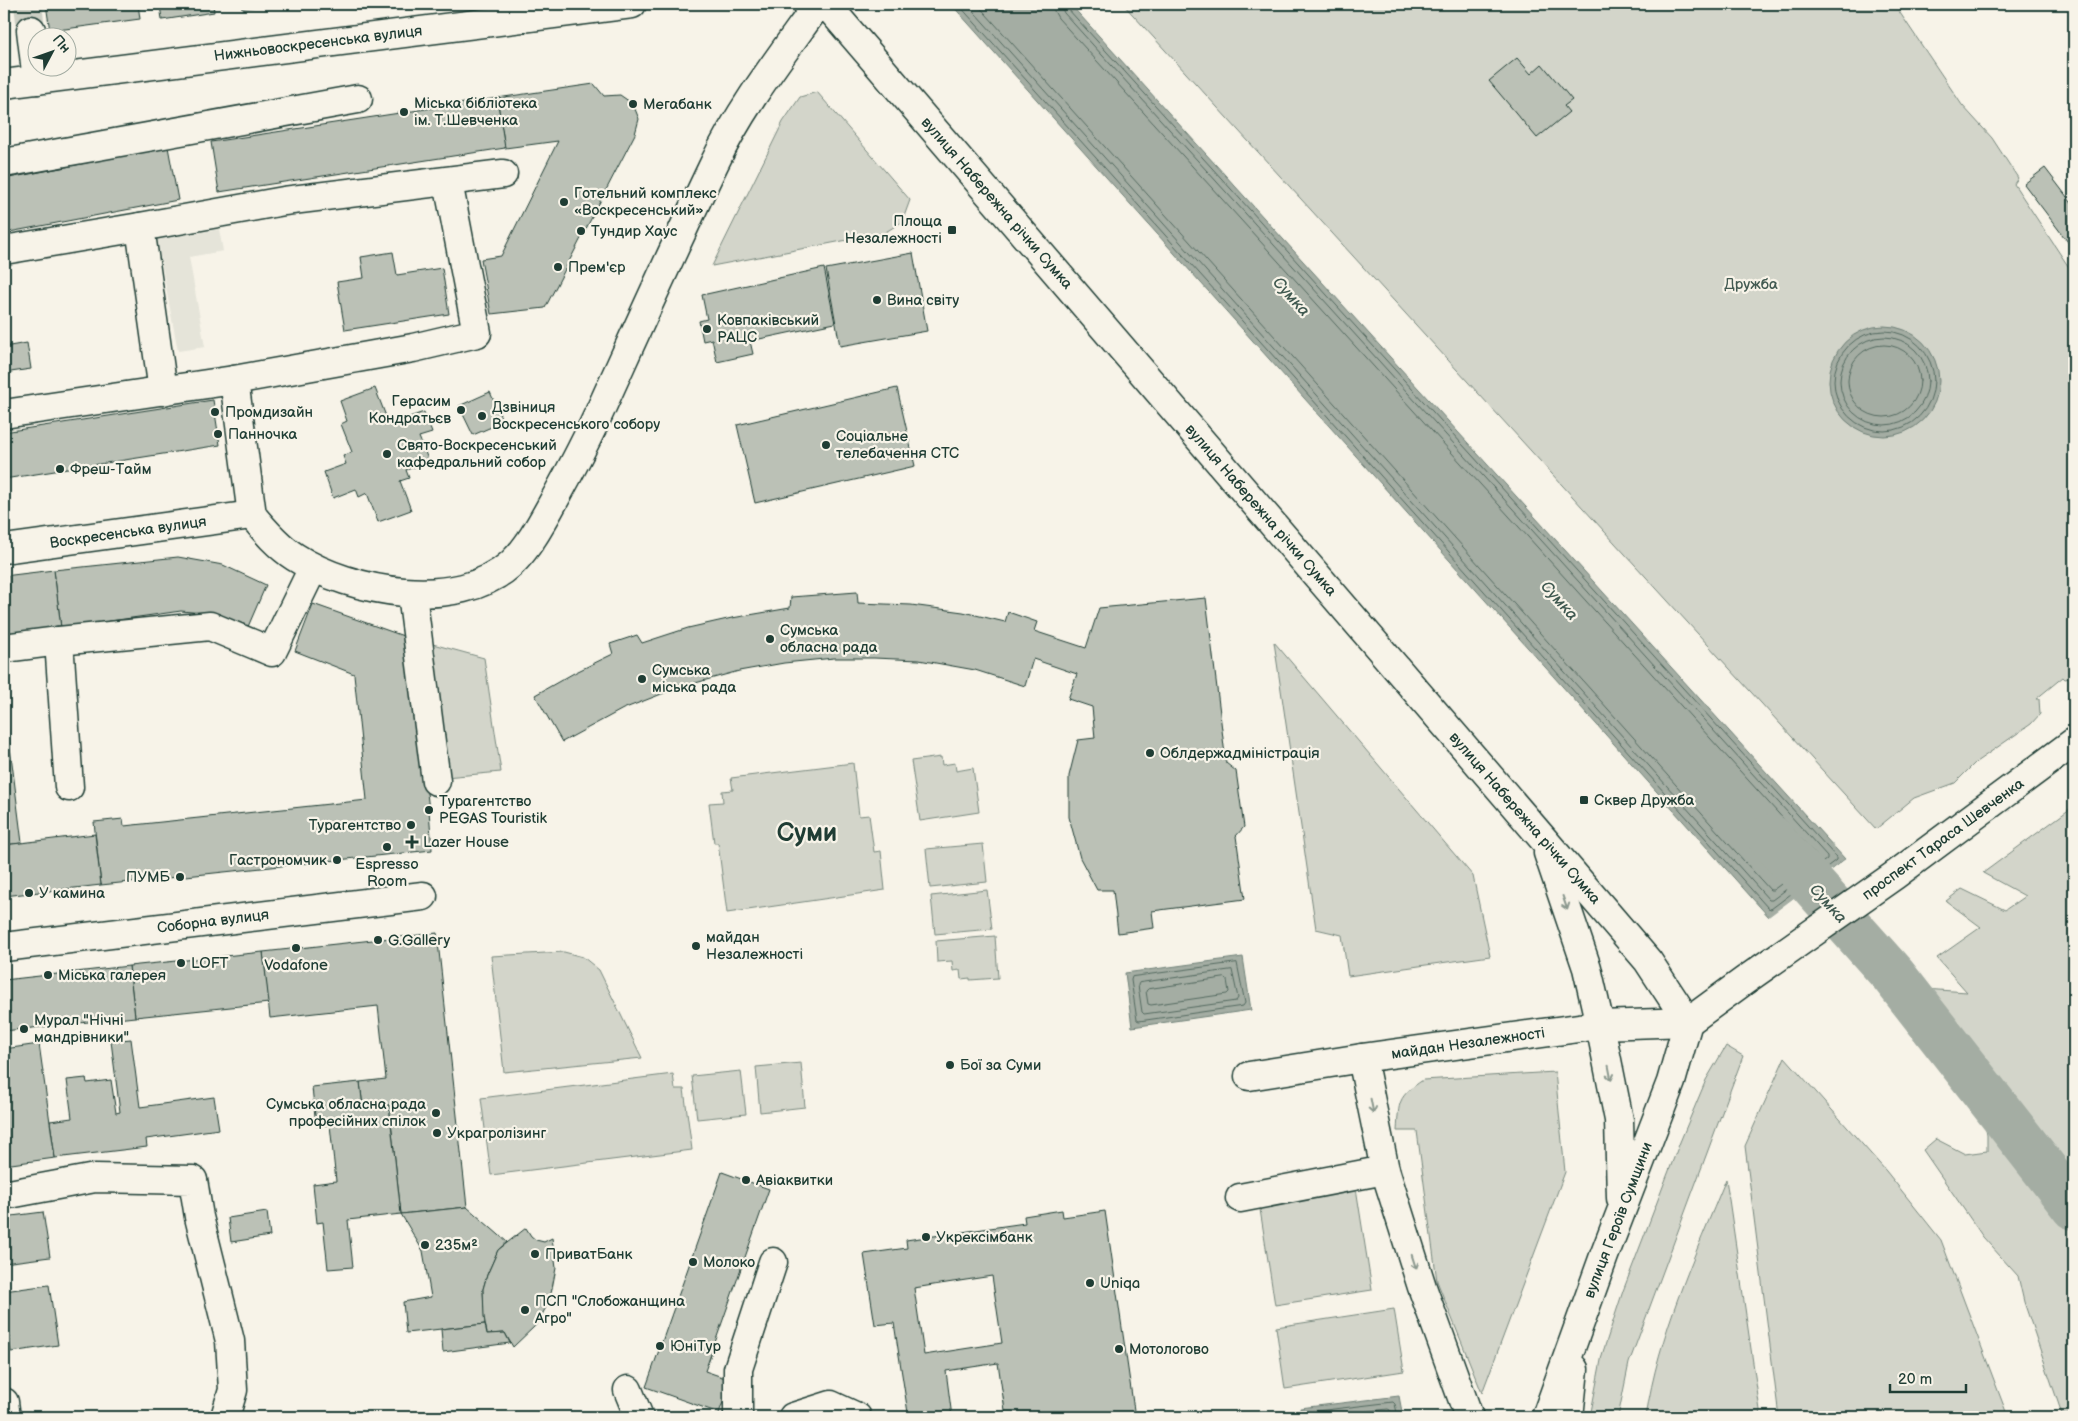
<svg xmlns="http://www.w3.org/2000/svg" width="2078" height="1421" viewBox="0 0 2078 1421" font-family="'Balsamiq Sans',sans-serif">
<rect width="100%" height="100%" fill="#f7f3e8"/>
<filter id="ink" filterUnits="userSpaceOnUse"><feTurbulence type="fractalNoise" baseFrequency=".02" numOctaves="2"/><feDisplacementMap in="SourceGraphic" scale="10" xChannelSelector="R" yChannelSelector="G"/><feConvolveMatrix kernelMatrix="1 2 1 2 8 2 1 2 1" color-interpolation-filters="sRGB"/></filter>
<g filter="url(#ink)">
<polygon fill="#e5e4d9" points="219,229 223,251 189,257 205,347 178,351 157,240"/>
<g fill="#d3d5ca" stroke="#79897f">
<polygon points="1123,4 1894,4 1962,105 1992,138 2018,178 2014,184 2074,275 2074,677 2065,679 2063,677 2036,699 2039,699 2040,714 2031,724 1976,762 1955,783 1914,798 1876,829"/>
<polygon points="817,92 910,200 902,222 884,233 712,266 783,122 800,97"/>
<polygon points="1274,642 1473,876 1490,956 1348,976 1342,935 1316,929"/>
<polygon points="429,643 484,658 501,772 445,777"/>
<polygon points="941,757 942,765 955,763 956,771 973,768 979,812 920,821 911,761"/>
<polygon points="853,763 859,816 869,815 874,852 881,851 885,890 727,913 718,843 714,843 709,803 723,802 722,791 733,790 731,778"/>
<polygon points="2074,806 2074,1417 2063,1417 2024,1302 2018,1276 1983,1237 1923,1150 1936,1139 1965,1154 1987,1151 1987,1135 1980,1102 1966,1057 1925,1000 1924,989 1967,992 1937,958 1981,927 1946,901 1962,889 2005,910 2025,896 1983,873"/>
<polygon points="983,844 987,882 930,888 926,849"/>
<polygon points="987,890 992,929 935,934 931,896"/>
<polygon points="995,936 998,978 970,980 970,978 961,979 960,970 953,971 952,961 937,962 936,941"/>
<polygon points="564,952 583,957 599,970 642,1058 504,1072 491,956"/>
<polygon points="1726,1046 1743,1056 1629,1363 1618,1417 1590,1417 1602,1355 1623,1291 1680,1142 1706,1080"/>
<polygon points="1785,1057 1886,1171 1941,1240 2008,1417 1779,1417 1745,1146"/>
<polygon points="801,1063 805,1107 760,1112 756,1067"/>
<polygon points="741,1071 746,1114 697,1119 692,1076"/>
<path d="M1555,1072L1565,1172L1482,1393L1437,1281L1417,1131H1397C1399,1102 1397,1097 1423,1080Z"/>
<polygon points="673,1074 675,1089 684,1089 692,1150 491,1175 481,1098"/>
<path d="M1726,1179L1761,1417H1646C1658,1335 1695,1255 1726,1179Z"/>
<polygon points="1356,1188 1372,1290 1275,1305 1259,1203"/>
<polygon points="1394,1309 1404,1371 1285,1389 1276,1327"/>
</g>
<g fill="#a4ada3" stroke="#6f8077">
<polygon points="951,4 1070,4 1845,859 1769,917"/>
<circle cx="1884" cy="381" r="55"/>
<polygon points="1243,957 1251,1010 1132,1027 1125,973"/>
<polygon points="1399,1396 1403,1417 1301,1417 1300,1408"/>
</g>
<polygon fill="#f7f3e8" points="1847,858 1847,861 1770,919 1767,918"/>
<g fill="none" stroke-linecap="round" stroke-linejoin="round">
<g stroke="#546a60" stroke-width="1">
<polyline points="958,4 1768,908 1771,909 1836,860 1836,857 1068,9 1067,4"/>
<polyline points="967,4 1769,900 1772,900 1827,859 1827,856 1064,13 1060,4"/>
<polyline points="977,4 1770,890 1773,890 1816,858 1816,855 1058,18 1054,11 1053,4"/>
<circle cx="1884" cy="381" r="50"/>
<circle cx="1884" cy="381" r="44"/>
<circle cx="1884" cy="381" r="36"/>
<polygon points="1237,963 1245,1003 1243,1006 1139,1021 1137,1020 1131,980 1132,977"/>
<polygon points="1232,970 1238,998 1236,1001 1144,1014 1142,1012 1138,985 1139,983"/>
<polygon points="1225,978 1227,980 1229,992 1227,994 1151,1005 1148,1004 1146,991 1148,989"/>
<polyline points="1306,1417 1308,1412 1393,1402 1395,1404 1398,1417"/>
<polyline points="1316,1417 1388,1409 1390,1410 1391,1417"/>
</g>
<polyline stroke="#a4ada3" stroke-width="46" points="1770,837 1893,975 2074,1207"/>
</g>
<g fill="#bbc1b6" stroke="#1f3d34" fill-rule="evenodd">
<polygon points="46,4 138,4 140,19 50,31"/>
<polygon points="160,4 213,4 214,12 162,20"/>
<polygon points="242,4 274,4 242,8"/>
<polygon points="1517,58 1531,74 1542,64 1572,100 1564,106 1569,112 1537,138 1489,81"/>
<polygon points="594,84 604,96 620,95 633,104 639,119 635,134 545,308 491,314 481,259 501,256 558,141 505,148 497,98"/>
<polygon points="497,98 505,148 219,192 211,142"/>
<polygon points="168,147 178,200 4,233 4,179"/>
<polygon points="2045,168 2074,206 2074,250 2024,184"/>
<polygon points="393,252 397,275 442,268 449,314 345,330 337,282 364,278 361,257"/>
<polygon points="913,253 927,331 840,346 826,269"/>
<polygon points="824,268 835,323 750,341 753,354 717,362 712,339 703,341 699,321 707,319 702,295"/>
<polygon points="27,343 31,369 4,373 4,347"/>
<polygon points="375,388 389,424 424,412 432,433 419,437 429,462 406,470 409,478 400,481 411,510 378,522 367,493 359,497 356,489 333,498 324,472 346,464 343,456 352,452 341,424 347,421 340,401"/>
<polygon points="897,388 915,466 755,503 737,425"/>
<polygon points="490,392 503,422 473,435 459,406"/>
<polygon points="213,400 220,445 4,479 4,432"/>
<polygon points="178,557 223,565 266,585 247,629 213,614 181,611 61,628 54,570"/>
<polygon points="54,570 61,628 4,635 4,576"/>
<polygon points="857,592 858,603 911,605 963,612 1005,622 1008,612 1037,622 1034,631 1086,648 1099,608 1206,598 1226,763 1236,771 1244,827 1236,836 1245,899 1152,911 1154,928 1118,933 1113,890 1097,890 1080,858 1069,817 1069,776 1078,740 1095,738 1092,707 1068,699 1077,674 1033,659 1025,686 975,670 919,660 874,658 834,658 784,663 739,671 677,688 623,709 562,742 535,695 574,673 613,654 610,644 637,635 642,643 688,628 732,618 790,608 791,597"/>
<polygon points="313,604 409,638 429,810 432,850 101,885 94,822 123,819 124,826 367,800 354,674 295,651"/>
<polygon points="4,699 22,843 4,845"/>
<polygon points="95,834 101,885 4,896 4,845"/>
<polygon points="437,933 467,1207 401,1214 389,1105 363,1108 360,1082 386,1079 378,1006 270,1018 263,952"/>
<polygon points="263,952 269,1003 135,1017 129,966"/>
<polygon points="129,966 135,1017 4,1031 4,980"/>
<polygon points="131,1039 140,1107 214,1097 219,1129 146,1139 147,1147 55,1158 50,1121 72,1118 67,1080 86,1078 87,1083 111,1080 116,1113 120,1112 111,1041"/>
<polygon points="39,1044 55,1158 4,1165 4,1049"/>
<polygon points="360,1082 363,1108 389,1105 401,1214 348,1220 353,1267 328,1269 323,1222 317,1223 313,1184 336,1181 330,1125 316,1126 312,1087"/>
<polygon points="722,1172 769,1189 705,1371 731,1380 719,1413 646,1387"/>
<polygon points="467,1207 507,1242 498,1250 487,1275 483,1289 485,1324 406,1333 403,1302 431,1297 423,1251 401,1214"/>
<path d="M1062,1210L1063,1217L1105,1211L1135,1417H1006L998,1363L946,1371L952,1417H900V1414L908,1413L894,1323L875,1325L864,1254L907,1248L906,1240L1025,1223L1024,1216ZM992,1276L1002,1343L924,1355L914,1288Z"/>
<polygon points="43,1212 50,1257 4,1263 4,1217"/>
<polygon points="267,1212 270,1236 231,1242 228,1218"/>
<polygon points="526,1228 531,1236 536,1240 544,1242 552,1238 556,1268 550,1299 543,1313 535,1326 513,1347 505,1333 487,1334 484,1317 483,1289 487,1275 498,1250"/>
<polygon points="49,1285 58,1345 11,1352 4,1291"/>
<polygon points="485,1324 487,1334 505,1333 510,1343 443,1352 441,1329"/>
</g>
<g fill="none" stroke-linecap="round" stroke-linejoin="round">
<polyline stroke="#cccfc4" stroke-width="28" stroke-dasharray="28 14" stroke-linecap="butt" points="28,4 31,30"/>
<defs>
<g id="minor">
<polyline points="31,30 37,80"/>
<polyline points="4,84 632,4"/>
<polyline points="4,163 358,99"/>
<polyline points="4,250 140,227"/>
<polyline points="234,380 413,348 477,333 448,182"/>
<polyline points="163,391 140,227 284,201 503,174"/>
<polyline points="4,414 234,380 252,515"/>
<path d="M252,515C265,531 278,546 295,557C351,593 458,612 511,564C528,548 540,526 551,506C570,472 588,438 604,402C640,323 676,243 714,164C741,107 781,56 818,4"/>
<polyline points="4,549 252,515"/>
<polyline points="412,594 436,781"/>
<polyline points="4,648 59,641"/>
<polyline points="69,787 59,641 210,626 272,652 313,568"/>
<polyline points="4,947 423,896"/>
<polyline points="1362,1058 1385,1170 1422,1287 1469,1417"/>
<polyline points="1249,1076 1362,1058 1600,1025 1688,1022"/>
<polyline points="4,1195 95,1178 193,1180 199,1217 230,1341 233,1390 225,1417"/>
<polyline points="1240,1198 1385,1170"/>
<polyline points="628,1390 639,1417"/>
<polyline points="4,1402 6,1417"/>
<polyline points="738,1417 738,1369 773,1262"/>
<polyline points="793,1417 831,1405 857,1417"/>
</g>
<g id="major">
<polyline points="826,4 1648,961 1688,1022"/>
<polyline points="1548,853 1587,968 1600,1025 1619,1120 1621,1198"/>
<polyline points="1688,1022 1744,981 1895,875 2074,742"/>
<polyline points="1546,1417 1604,1256 1671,1082 1688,1022"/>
<polyline points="1569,1417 1574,1369"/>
</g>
</defs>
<use href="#minor" stroke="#1f3d34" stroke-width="31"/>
<use href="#major" stroke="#1f3d34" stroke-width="31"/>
<use href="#minor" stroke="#f7f3e8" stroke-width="28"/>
<use href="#major" stroke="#f7f3e8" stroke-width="28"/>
</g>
<defs><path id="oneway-shaft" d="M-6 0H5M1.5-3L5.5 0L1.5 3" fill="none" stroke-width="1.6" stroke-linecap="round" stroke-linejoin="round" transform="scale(1.25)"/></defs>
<g stroke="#8b988e">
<use href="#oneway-shaft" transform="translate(1565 903) rotate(71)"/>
<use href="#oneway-shaft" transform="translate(1610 1073) rotate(79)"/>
<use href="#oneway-shaft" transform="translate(1372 1106) rotate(79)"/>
<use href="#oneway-shaft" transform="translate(1414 1262) rotate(72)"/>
</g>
</g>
<g fill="#1f3d34" stroke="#f7f3e8" stroke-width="2">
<circle cx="633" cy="104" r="5"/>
<circle cx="404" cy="112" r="5"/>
<circle cx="564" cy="202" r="5"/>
<rect x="947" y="225" width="10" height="10" rx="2.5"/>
<circle cx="581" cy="231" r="5"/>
<circle cx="558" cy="267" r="5"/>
<circle cx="877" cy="300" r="5"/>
<circle cx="707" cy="329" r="5"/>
<circle cx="461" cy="410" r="5"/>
<circle cx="215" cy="412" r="5"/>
<circle cx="482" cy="416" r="5"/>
<circle cx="218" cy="434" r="5"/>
<circle cx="826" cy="445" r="5"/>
<circle cx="387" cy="454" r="5"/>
<circle cx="60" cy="469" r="5"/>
<circle cx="770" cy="639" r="5"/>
<circle cx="642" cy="679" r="5"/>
<circle cx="1150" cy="753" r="5"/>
<rect x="1579" y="795" width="10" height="10" rx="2.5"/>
<circle cx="429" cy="810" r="5"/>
<circle cx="411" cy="825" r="5"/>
<path d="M409.5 834.5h5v5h5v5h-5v5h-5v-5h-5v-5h5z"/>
<circle cx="387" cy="847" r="5"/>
<circle cx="337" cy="860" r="5"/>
<circle cx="180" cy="877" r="5"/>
<circle cx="29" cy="893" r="5"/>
<circle cx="378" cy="940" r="5"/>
<circle cx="696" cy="946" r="5"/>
<circle cx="296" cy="948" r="5"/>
<circle cx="181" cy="963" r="5"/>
<circle cx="48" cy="975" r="5"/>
<circle cx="24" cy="1029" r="5"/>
<circle cx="950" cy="1065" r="5"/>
<circle cx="436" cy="1113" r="5"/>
<circle cx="437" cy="1133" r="5"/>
<circle cx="746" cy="1180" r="5"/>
<circle cx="926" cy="1237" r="5"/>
<circle cx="425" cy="1245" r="5"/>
<circle cx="535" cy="1254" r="5"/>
<circle cx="693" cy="1262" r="5"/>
<circle cx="1090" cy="1283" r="5"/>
<circle cx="525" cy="1310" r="5"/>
<circle cx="660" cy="1346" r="5"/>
<circle cx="1119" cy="1349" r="5"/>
</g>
<g text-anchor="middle" stroke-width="4.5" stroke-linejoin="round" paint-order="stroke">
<g font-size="15" fill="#1f3d34" stroke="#f7f3e8">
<text transform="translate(318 43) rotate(-7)" y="5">Нижньовоскресенська вулиця</text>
<text transform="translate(997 203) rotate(49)" y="5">вулиця Набережна річки Сумка</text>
<text transform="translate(1261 510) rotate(49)" y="5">вулиця Набережна річки Сумка</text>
<text transform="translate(128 532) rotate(-8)" y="5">Воскресенська вулиця</text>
<text transform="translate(1525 818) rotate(49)" y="5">вулиця Набережна річки Сумка</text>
<text transform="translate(1943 839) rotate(-36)" y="5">проспект Тараса Шевченка</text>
<text transform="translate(213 921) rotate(-7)" y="5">Соборна вулиця</text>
<text transform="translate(1468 1043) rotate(-8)" y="5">майдан Незалежності</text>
<text transform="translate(1618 1220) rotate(-69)" y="5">вулиця Героїв Сумщини</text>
</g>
<g font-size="15" fill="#1f3d34" stroke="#f7f3e8" text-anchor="start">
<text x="414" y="108">Міська бібліотека<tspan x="414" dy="17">ім. Т.Шевченка</tspan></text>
<text x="643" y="109">Мегабанк</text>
<text x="574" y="198">Готельний комплекс<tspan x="574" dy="17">«Воскресенський»</tspan></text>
<text x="942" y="226" text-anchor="end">Площа<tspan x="942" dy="17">Незалежності</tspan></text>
<text x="591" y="236">Тундир Хаус</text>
<text x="568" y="272">Прем'єр</text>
<text x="887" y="305">Вина світу</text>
<text x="717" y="325">Ковпаківський<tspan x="717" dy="17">РАЦС</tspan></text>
<text x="451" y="406" text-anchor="end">Герасим<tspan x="451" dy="17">Кондратьєв</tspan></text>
<text x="492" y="412">Дзвіниця<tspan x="492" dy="17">Воскресенського собору</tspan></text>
<text x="225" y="417">Промдизайн</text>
<text x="228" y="439">Панночка</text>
<text x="836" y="441">Соціальне<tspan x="836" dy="17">телебачення СТС</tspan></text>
<text x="397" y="450">Свято-Воскресенський<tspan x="397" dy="17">кафедральний собор</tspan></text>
<text x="70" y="474">Фреш-Тайм</text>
<text x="780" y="635">Сумська<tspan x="780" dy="17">обласна рада</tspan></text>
<text x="652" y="675">Сумська<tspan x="652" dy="17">міська рада</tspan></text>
<text x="1160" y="758">Облдержадміністрація</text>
<text x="1594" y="805">Сквер Дружба</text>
<text x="439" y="806">Турагентство<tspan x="439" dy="17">PEGAS Touristik</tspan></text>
<text x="401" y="830" text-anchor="end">Турагентство</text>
<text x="423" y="847">Lazer House</text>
<text x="327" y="865" text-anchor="end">Гастрономчик</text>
<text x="387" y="869" text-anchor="middle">Espresso<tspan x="387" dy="17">Room</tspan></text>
<text x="170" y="882" text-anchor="end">ПУМБ</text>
<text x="39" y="898">У камина</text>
<text x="706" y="942">майдан<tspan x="706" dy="17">Незалежності</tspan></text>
<text x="388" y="945">G.Gallery</text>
<text x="191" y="968">LOFT</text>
<text x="296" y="970" text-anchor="middle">Vodafone</text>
<text x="58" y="980">Міська галерея</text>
<text x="34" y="1025">Мурал "Нічні<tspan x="34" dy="17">мандрівники"</tspan></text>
<text x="960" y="1070">Бої за Суми</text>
<text x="426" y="1109" text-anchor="end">Сумська обласна рада<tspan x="426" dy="17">професійних спілок</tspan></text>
<text x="447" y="1138">Украгролізинг</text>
<text x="756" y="1185">Авіаквитки</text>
<text x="936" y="1242">Укрексімбанк</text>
<text x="435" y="1250">235м²</text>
<text x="545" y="1259">ПриватБанк</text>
<text x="703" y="1267">Молоко</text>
<text x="1100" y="1288">Uniqa</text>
<text x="535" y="1306">ПСП "Слобожанщина<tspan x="535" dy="17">Агро"</tspan></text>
<text x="670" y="1351">ЮніТур</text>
<text x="1129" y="1354">Мотологово</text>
</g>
<g font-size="15" fill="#435b52" stroke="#f7f3e8">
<text x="1751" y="289">Дружба</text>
</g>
<g font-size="16" font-style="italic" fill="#405950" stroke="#f7f3e8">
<text transform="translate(1292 296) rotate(48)" y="6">Сумка</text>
<text transform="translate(1560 600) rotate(48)" y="6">Сумка</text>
<text transform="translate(1829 903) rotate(48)" y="6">Сумка</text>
</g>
<g font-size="25" font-weight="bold" fill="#1f3d34" stroke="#f7f3e8">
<text x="807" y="841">Суми</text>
</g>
</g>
<rect width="2078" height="1421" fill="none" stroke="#f7f3e8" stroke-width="20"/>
<rect x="10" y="10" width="2058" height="1401" fill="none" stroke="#1f3d34" stroke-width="2" filter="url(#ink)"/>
<g transform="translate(52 52) rotate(49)"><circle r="24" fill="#f7f3e8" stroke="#a1aaa0"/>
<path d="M0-4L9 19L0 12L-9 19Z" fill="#1f3d34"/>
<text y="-8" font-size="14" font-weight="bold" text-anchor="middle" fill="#1f3d34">Пн</text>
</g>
<path d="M1890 1384v8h76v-8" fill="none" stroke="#1f3d34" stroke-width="2.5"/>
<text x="1898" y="1384" font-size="15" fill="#1f3d34" stroke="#f7f3e8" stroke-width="4" paint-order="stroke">20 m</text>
</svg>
